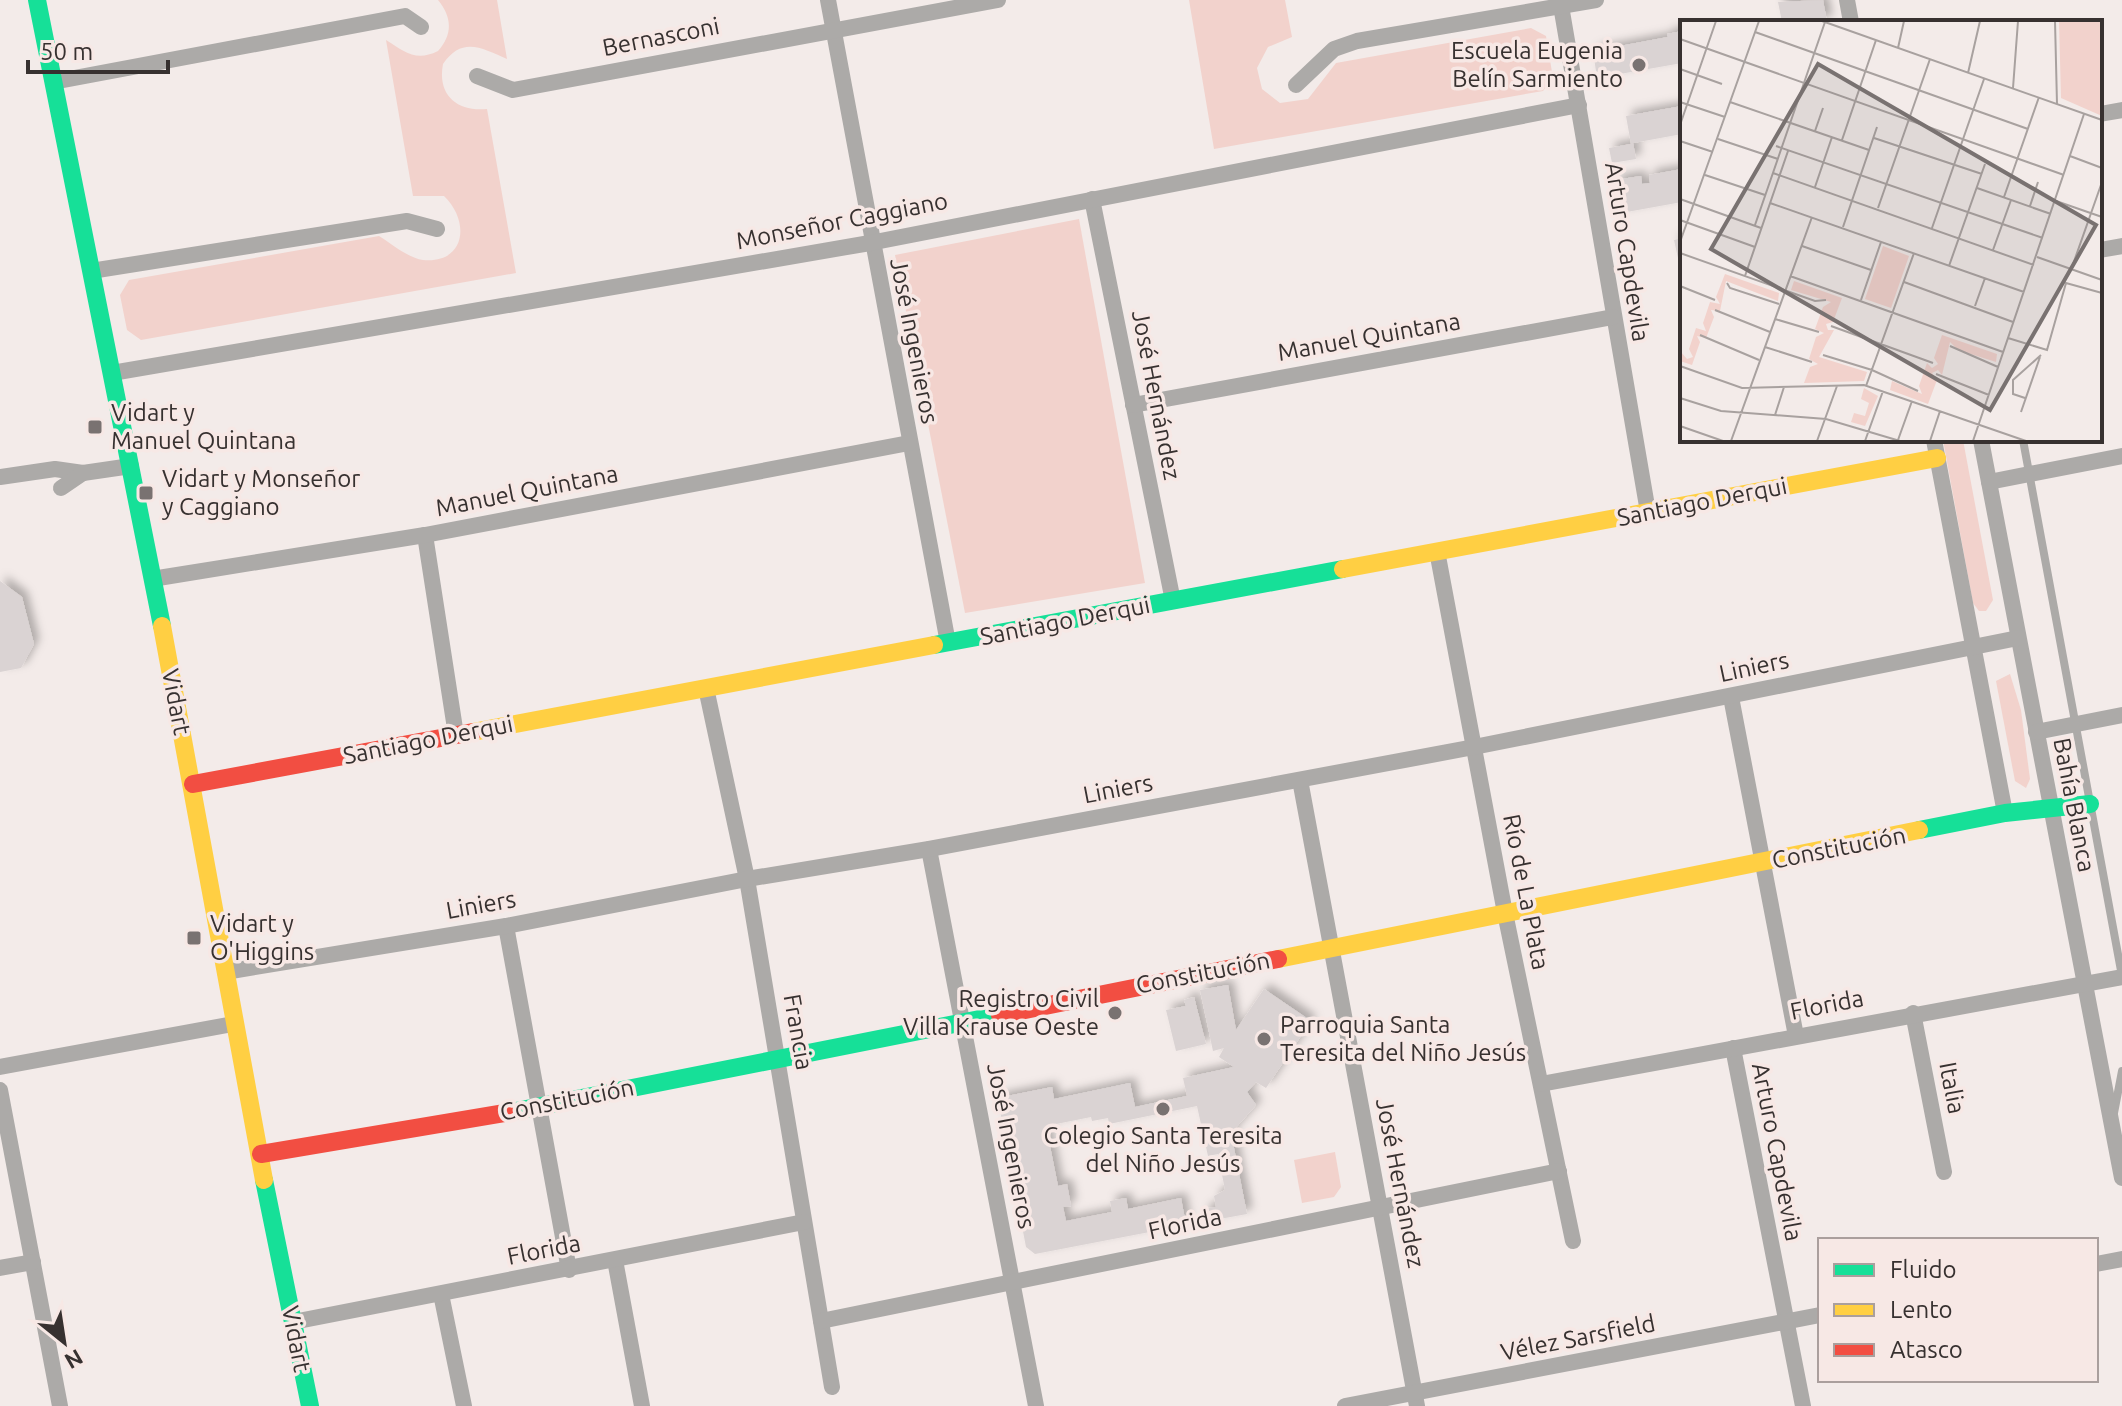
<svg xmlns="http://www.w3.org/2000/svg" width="2122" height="1406" viewBox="0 0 2122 1406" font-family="Ubuntu,sans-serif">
<defs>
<filter id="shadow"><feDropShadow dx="5.5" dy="-5.5" stdDeviation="4" flood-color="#0004"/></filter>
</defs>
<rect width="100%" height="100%" fill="#f3ebe9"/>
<g fill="#f2d2cc">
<path d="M438,0H497L507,59C482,48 462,36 443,64C437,95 457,112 487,109L516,273L141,340L127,330L120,295L129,280L379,236C392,244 408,258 423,260C465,264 471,222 444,196H413L386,40C405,52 416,62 438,51C453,34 452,17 438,0Z"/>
<polygon points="1189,0 1285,0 1292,37 1268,47 1257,68 1262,89 1280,103 1308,99 1336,63 1531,28 1546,36 1553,78 1543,91 1214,149"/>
<polygon points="1079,219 1145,583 965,613 895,255"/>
<polygon points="1943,440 1963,440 1993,600 1986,611 1979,611 1973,603"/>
<polygon points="2010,674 2021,710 2030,779 2026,788 2015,781 1996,681"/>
<polygon points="1335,1152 1341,1187 1334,1197 1302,1203 1294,1160"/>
</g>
<g fill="#dad3d3" filter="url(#shadow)">
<polygon points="1823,0 1827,22 1782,22 1778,2"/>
<polygon points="1682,31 1682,63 1597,78 1593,51 1668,37 1667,34"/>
<polygon points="1682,106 1682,134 1633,143 1636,159 1612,163 1609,148 1631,144 1626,116"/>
<polygon points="1682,169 1682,202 1621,213 1615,180 1641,176 1642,184 1650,183 1649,175"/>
<polygon points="1682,238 1682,258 1678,258 1674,240"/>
<polygon points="0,581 22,597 34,644 21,668 0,672"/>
<polygon points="1228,985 1236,1030 1264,989 1311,1021 1266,1088 1256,1082 1247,1092 1256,1105 1231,1133 1247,1214 1203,1222 1206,1208 1216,1207 1214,1196 1225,1190 1218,1154 1208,1156 1197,1106 1109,1124 1108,1118 1092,1121 1091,1117 1046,1126 1058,1186 1067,1184 1071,1206 1063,1207 1066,1221 1112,1212 1110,1201 1126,1198 1128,1209 1181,1198 1186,1225 1035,1254 1026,1247 1017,1200 1020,1199 997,1098 1052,1087 1054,1099 1130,1083 1135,1107 1187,1096 1183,1078 1234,1067 1219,1057 1224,1048 1213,1051 1200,990"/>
<polygon points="1194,997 1206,1044 1176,1051 1166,1010 1186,1006 1184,1000"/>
</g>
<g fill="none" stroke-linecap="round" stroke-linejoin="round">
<g stroke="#acaaa8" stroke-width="8">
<polyline points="2023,440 2122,976"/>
<polyline points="2114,1113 2122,1071"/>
</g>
<g stroke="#acaaa8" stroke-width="16">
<polyline points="828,0 948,643"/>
<polyline points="1560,0 1648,512"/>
<polyline points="1847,0 1851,22"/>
<polyline points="477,76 513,90 998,0"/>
<polyline points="53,82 405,16 421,27"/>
<polyline points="1296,85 1334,49 1357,41 1596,0"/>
<polyline points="2100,114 2122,110"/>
<polyline points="1092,199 1173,601"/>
<polyline points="2100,250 2122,246"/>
<polyline points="91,271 407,221 437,229"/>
<polyline points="112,373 870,243 1579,105"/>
<polyline points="1133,405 1613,317"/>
<polyline points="1934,440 2005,813"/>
<polyline points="1981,440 2122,1178"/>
<polyline points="0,477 55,469 83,473 131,466"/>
<polyline points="1989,482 2122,456"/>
<polyline points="61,488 83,473"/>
<polyline points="425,535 456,735"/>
<polyline points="1437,551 1505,913 1573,1241"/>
<polyline points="152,579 425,535 909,443"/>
<polyline points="706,688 747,879 832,1387"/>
<polyline points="1731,697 1796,1036"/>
<polyline points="2036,732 2122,715"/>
<polyline points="1300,780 1417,1406"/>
<polyline points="929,849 1036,1406"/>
<polyline points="506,926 569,1270"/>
<polyline points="225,972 506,926 747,879 929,849 1474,747 2018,638"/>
<polyline points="1913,1013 1944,1172"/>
<polyline points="1733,1048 1803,1406"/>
<polyline points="0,1067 233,1024"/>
<polyline points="1541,1084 2122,977"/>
<polyline points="0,1090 60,1406"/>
<polyline points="615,1260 642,1406"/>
<polyline points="2096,1264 2122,1259"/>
<polyline points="0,1268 33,1262"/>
<polyline points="441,1294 464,1406"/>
<polyline points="821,1321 1559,1171"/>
<polyline points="293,1322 804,1222"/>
<polyline points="1345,1406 1820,1315"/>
</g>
<g stroke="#16e098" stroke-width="18">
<polyline points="37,0 162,626"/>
<polyline points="934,645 1343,569"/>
<polyline points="1919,830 2005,813 2090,804"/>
<polyline points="511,1112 1000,1015"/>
<polyline points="264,1180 310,1406"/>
</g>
<g stroke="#ffcf43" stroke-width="18">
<polyline points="1343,569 1937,458"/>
<polyline points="162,626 264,1180"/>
<polyline points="473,732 934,645"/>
<polyline points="1278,959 1919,830"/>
</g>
<g stroke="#f24e42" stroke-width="18">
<polyline points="193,784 473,732"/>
<polyline points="1000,1015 1278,959"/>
<polyline points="261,1154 511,1112"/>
</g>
</g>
<g fill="#797271" stroke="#f7e8e5" stroke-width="3">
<circle cx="1639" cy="65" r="8"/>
<rect x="87" y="419" width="16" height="16" rx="4"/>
<rect x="138" y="485" width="16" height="16" rx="4"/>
<rect x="186" y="930" width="16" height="16" rx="4"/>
<circle cx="1115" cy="1013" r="8"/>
<circle cx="1264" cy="1039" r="8"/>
<circle cx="1163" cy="1109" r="8"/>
</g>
<g text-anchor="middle" stroke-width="7" stroke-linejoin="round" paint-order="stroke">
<g font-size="24" fill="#373130" stroke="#f7e8e5">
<text transform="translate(661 37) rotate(-11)" y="8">Bernasconi</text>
<text transform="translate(842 221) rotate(-11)" y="8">Monseñor Caggiano</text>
<text transform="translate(1627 252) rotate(81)" y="8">Arturo Capdevila</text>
<text transform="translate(1369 337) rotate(-10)" y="8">Manuel Quintana</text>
<text transform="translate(914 341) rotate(79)" y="8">José Ingenieros</text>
<text transform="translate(1156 395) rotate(79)" y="8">José Hernández</text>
<text transform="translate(527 491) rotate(-11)" y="8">Manuel Quintana</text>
<text transform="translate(1702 502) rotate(-11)" y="8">Santiago Derqui</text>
<text transform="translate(1065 621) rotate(-11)" y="8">Santiago Derqui</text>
<text transform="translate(1754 667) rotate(-12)" y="8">Liniers</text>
<text transform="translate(176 702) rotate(79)" y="8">Vidart</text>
<text transform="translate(428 740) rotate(-11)" y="8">Santiago Derqui</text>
<text transform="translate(1118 789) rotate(-11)" y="8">Liniers</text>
<text transform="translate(2074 805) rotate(79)" y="8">Bahía Blanca</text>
<text transform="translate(1839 848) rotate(-11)" y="8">Constitución</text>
<text transform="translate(1526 892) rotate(79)" y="8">Río de La Plata</text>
<text transform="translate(481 905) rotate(-10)" y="8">Liniers</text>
<text transform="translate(1203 973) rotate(-11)" y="8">Constitución</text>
<text transform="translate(1827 1005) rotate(-11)" y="8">Florida</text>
<text transform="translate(798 1032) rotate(80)" y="8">Francia</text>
<text transform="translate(1952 1088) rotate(79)" y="8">Italia</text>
<text transform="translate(567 1100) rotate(-11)" y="8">Constitución</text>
<text transform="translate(1011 1146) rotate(79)" y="8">José Ingenieros</text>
<text transform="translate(1777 1152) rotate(79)" y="8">Arturo Capdevila</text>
<text transform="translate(1400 1183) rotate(79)" y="8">José Hernández</text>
<text transform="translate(1185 1224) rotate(-12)" y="8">Florida</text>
<text transform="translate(544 1250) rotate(-11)" y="8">Florida</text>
<text transform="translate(1578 1338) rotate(-11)" y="8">Vélez Sarsfield</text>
<text transform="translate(296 1339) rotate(79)" y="8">Vidart</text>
</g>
<g font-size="24" fill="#373130" stroke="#f7e8e5" text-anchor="start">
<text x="1623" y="59" text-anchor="end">Escuela Eugenia<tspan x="1623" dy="28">Belín Sarmiento</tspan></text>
<text x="111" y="421">Vidart y<tspan x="111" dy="28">Manuel Quintana</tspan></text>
<text x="162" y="487">Vidart y Monseñor<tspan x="162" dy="28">y Caggiano</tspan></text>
<text x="210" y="932">Vidart y<tspan x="210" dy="28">O'Higgins</tspan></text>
<text x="1099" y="1007" text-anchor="end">Registro Civil<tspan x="1099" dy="28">Villa Krause Oeste</tspan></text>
<text x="1280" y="1033">Parroquia Santa<tspan x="1280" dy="28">Teresita del Niño Jesús</tspan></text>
<text x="1163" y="1144" text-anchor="middle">Colegio Santa Teresita<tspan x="1163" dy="28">del Niño Jesús</tspan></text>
</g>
</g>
<g transform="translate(1680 20)">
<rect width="422" height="422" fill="#f3ebe9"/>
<path d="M379,1H422V96L381,78ZM203,226L229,236L211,288L185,279ZM45,254L99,273L98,281L46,261L40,291L31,290L34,297L26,318L17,316L20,322L12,345L0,341V331L7,339L13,337L9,329L16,308L26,311L23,303L30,282L40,284L36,277ZM114,261L162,278L153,302L146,304L148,310H154L139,337L187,352L184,361L124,363L130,347L138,344L129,339L136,317L144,313L135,309L143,287L151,282L111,270ZM262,315L317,334L316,342L278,330L270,322L262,355L258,350L252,353L257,360L248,384L210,370L212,361L242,374L239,366L247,343L252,348L258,344L254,338ZM184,368L198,376L185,406L171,402L174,393L185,396L189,383L181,379Z" fill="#f2d2cc"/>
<path fill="none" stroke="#a8a19f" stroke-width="2" d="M142,1L422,100M375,1L377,84M75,12L348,109M0,19L384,155M218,28L224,1M0,49L42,64M288,53L300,1M333,68L338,1M0,82L45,97M50,82L189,130M0,105L36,1M135,111L143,88M194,118L302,154M38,119L98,139M162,120L196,20M0,121L33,132M96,126L363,218M390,136L422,148M93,153L354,245M25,155L85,175M135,167L152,117M297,168L371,194M324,177L359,77M0,179L81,208M376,181L422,197M90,183L344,272M350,186L358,162M198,188L250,39M0,200L75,227M75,205L145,2M163,207L197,107M252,208L304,59M0,222L79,1M122,226L191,250M313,230L331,180M0,233L135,281L146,280M357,237L422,260M269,246L305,144M391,250L422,162M65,256L108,131M110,256L323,332M224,262L333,302M47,263L50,268L99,284M0,266L35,280M181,280L201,222M295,286L305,258M35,290L90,312M95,299L139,312M151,306L253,343M20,315L79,340M328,318L367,330L386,263L422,273M270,326L318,347M85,327L132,342M143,335L192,350L238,371M0,346L62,368L184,365L346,421M256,354L309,375M186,366L234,233M0,378L41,391L146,399L220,421M345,378L333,374V360L361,335M341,392L360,337M95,395L104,367M0,406L43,421M218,420L232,381M51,421L132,197M137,421L157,366M185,421L203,371M250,421L260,391M293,421L404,94"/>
<path fill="#797271" fill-opacity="0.15" stroke="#797271" stroke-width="4" d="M138,44L416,205L310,390L31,229Z"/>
<rect width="422" height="422" fill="none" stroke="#373130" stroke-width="4"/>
</g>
<rect x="1818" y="1238" width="280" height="144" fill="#f7e8e5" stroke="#aa9f9d" stroke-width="2"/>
<rect x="1834" y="1264" width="40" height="12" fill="#16e098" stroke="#aa9f9d" stroke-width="2"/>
<text x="1890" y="1278" font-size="24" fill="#373130">Fluido</text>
<rect x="1834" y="1304" width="40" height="12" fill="#ffcf43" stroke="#aa9f9d" stroke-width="2"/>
<text x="1890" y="1318" font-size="24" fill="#373130">Lento</text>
<rect x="1834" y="1344" width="40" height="12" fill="#f24e42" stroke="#aa9f9d" stroke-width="2"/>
<text x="1890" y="1358" font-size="24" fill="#373130">Atasco</text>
<g transform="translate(64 1342) rotate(150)" stroke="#f7e8e5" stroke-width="6" paint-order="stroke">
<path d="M0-6L14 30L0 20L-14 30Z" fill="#373130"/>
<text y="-12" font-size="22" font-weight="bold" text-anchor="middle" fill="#373130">N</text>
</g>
<path d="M28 60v12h140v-12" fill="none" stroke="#373130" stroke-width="4"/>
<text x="40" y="60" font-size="24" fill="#373130" stroke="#f7e8e5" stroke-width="6" paint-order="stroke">50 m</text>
</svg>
